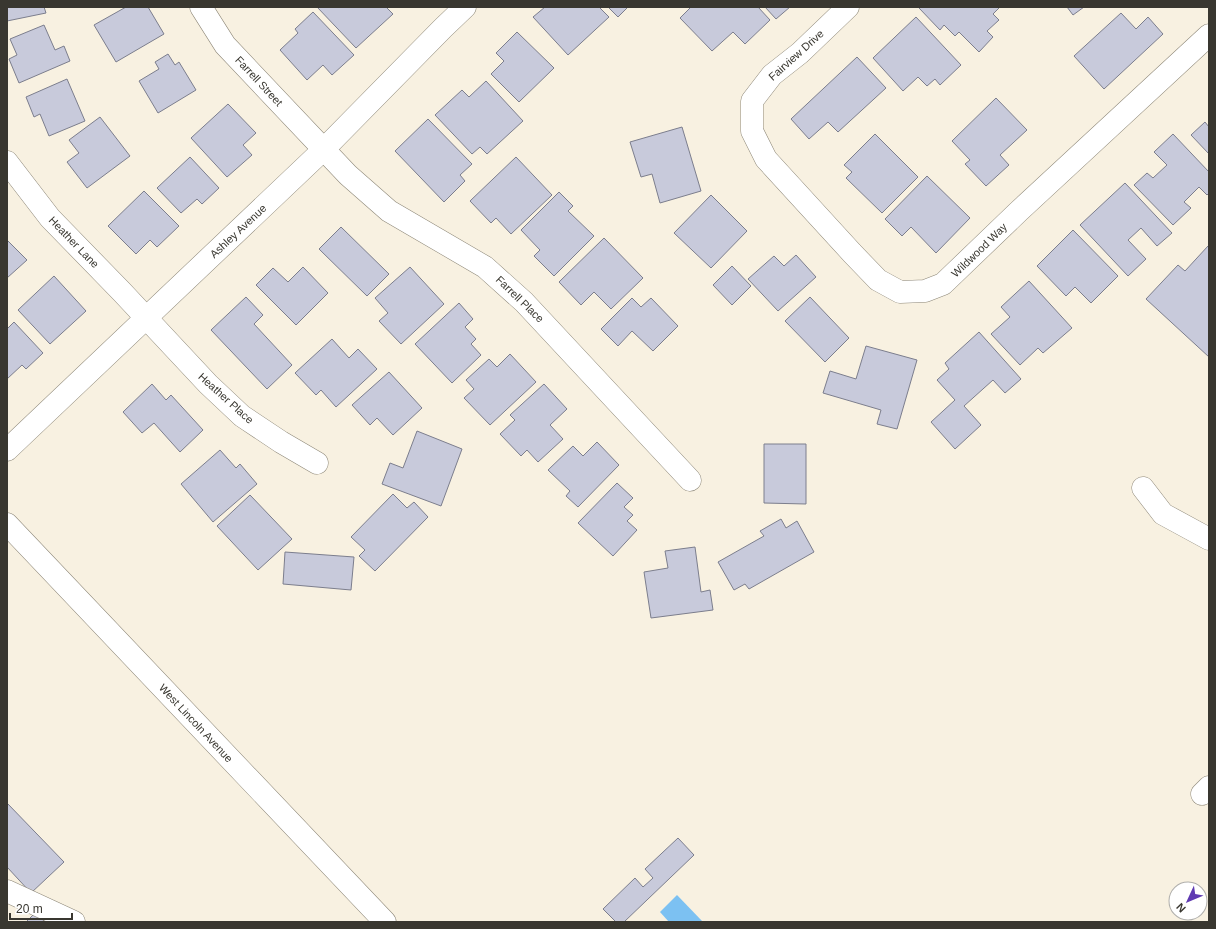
<svg xmlns="http://www.w3.org/2000/svg" width="1216" height="929" viewBox="0 0 1216 929" font-family="Helvetica,sans-serif">
<rect width="100%" height="100%" fill="#f8f1e1"/>
<polygon fill="#7cc1f2" points="677,895 703,922 669,922 660,912"/>
<g fill="#c8cadb" stroke="#7c7e8d">
<polygon points="7,7 44,7 46,13 7,21"/>
<polygon points="126,7 148,7 164,34 116,62 94,25"/>
<polygon points="317,7 386,7 393,14 356,48"/>
<polygon points="545,7 599,7 609,17 568,55 533,17"/>
<polygon points="608,7 628,7 618,17"/>
<polygon points="691,7 758,7 770,20 745,44 733,32 712,51 680,18"/>
<polygon points="765,7 790,7 776,19"/>
<polygon points="920,7 1000,7 993,14 999,20 987,31 993,37 979,52 959,32 955,36 944,25 940,30 919,8"/>
<polygon points="1067,7 1084,7 1073,15"/>
<polygon points="313,12 354,55 332,75 323,65 307,80 280,50 298,33 295,29"/>
<polygon points="1121,13 1136,29 1148,17 1163,34 1104,89 1074,56"/>
<polygon points="916,17 961,65 940,85 935,79 927,86 918,77 903,91 873,58"/>
<polygon points="44,25 55,50 64,46 70,61 19,83 9,59 17,55 10,39"/>
<polygon points="517,32 554,68 519,102 491,74 504,61 496,53"/>
<polygon points="168,54 175,65 179,62 196,90 158,113 139,81 159,69 155,62"/>
<polygon points="857,57 886,88 838,132 828,122 809,139 791,119"/>
<polygon points="67,79 85,121 49,136 40,114 34,117 26,97"/>
<polygon points="486,81 523,121 487,154 480,147 472,154 435,115 462,90 469,97"/>
<polygon points="996,98 1027,130 1000,155 1009,165 986,186 965,164 970,160 952,141"/>
<polygon points="228,104 256,133 243,145 252,155 227,177 191,138"/>
<polygon points="100,117 130,156 87,188 67,162 79,153 69,140"/>
<polygon points="428,119 472,164 460,175 465,181 444,202 395,151"/>
<polygon points="1205,122 1209,127 1209,154 1191,135"/>
<polygon points="682,127 701,191 660,203 652,174 641,177 630,142"/>
<polygon points="875,134 918,177 882,213 846,178 852,172 844,165"/>
<polygon points="1173,134 1209,172 1209,193 1207,195 1199,187 1184,202 1191,208 1173,225 1134,185 1147,173 1153,178 1167,165 1154,152"/>
<polygon points="190,157 219,188 202,204 197,199 181,213 157,188"/>
<polygon points="516,157 552,195 511,234 496,218 491,223 470,201"/>
<polygon points="927,176 970,218 936,253 911,227 902,236 885,219"/>
<polygon points="1125,183 1172,233 1157,246 1141,228 1128,240 1146,259 1128,276 1080,225"/>
<polygon points="144,191 179,226 157,247 150,240 136,254 108,226"/>
<polygon points="559,192 573,206 568,211 594,236 554,276 534,256 540,250 521,230"/>
<polygon points="711,195 747,231 711,268 674,233"/>
<polygon points="341,227 389,274 367,296 319,249"/>
<polygon points="1073,230 1118,276 1091,303 1075,287 1066,296 1037,266"/>
<polygon points="604,238 643,278 611,309 594,292 581,305 559,282"/>
<polygon points="8,241 27,260 7,278 7,242"/>
<polygon points="1208,246 1209,247 1209,357 1146,299 1178,265 1185,271"/>
<polygon points="796,255 816,277 778,311 748,279 774,256 784,266"/>
<polygon points="732,266 751,286 732,305 713,285"/>
<polygon points="303,267 328,293 296,325 256,285 273,268 288,282"/>
<polygon points="410,267 444,304 401,344 379,321 388,313 375,298"/>
<polygon points="54,276 86,311 50,344 18,310"/>
<polygon points="1029,281 1072,328 1043,353 1038,348 1020,365 991,334 1010,317 1001,307"/>
<polygon points="246,297 263,315 254,324 292,365 267,389 211,330"/>
<polygon points="810,297 849,338 825,362 785,321"/>
<polygon points="632,298 641,307 651,298 678,326 653,351 632,331 618,346 601,329"/>
<polygon points="459,303 473,319 465,327 476,339 471,344 481,355 452,383 415,344"/>
<polygon points="14,322 43,353 26,369 22,365 7,379 7,329"/>
<polygon points="979,332 1021,379 1005,393 993,380 964,406 981,425 955,449 931,422 955,400 937,380 949,369 945,363"/>
<polygon points="332,339 349,358 358,349 377,369 336,407 321,390 316,395 295,373"/>
<polygon points="866,346 917,360 897,429 877,424 881,410 823,393 830,371 856,379"/>
<polygon points="510,354 536,382 490,425 464,398 474,389 466,380 489,359 497,367"/>
<polygon points="389,372 422,408 393,435 377,418 370,425 352,405"/>
<polygon points="152,384 166,400 171,395 203,430 180,452 154,423 142,433 123,412"/>
<polygon points="544,384 567,409 550,425 563,439 538,462 527,450 521,456 500,434 515,420 510,415"/>
<polygon points="417,431 462,449 441,506 382,484 390,463 403,468"/>
<polygon points="597,442 619,465 578,507 566,496 570,491 548,470 573,446 583,456"/>
<polygon points="764,444 806,444 806,504 764,503"/>
<polygon points="220,450 236,468 240,464 257,484 213,522 181,484"/>
<polygon points="617,483 633,498 624,507 633,515 627,521 637,530 613,556 578,523"/>
<polygon points="393,494 407,508 414,502 428,517 375,571 359,556 365,550 351,537"/>
<polygon points="250,495 292,539 258,570 217,526"/>
<polygon points="781,519 786,528 797,521 814,552 749,589 745,584 734,590 718,562 764,536 760,531"/>
<polygon points="695,547 701,592 710,590 713,610 651,618 644,572 668,568 665,551"/>
<polygon points="285,552 354,557 351,590 283,584"/>
<polygon points="7,803 64,862 31,893 7,867"/>
<polygon points="678,838 694,855 624,922 616,922 603,909 635,878 643,887 653,878 645,869"/>
<polygon points="36,912 45,922 26,922"/>
</g>
<g fill="none" stroke-linecap="round" stroke-linejoin="round">
<defs>
<g id="minor">
<polyline points="201,7 225,45 348,175 389,211 485,267 524,302 690,480"/>
<polyline points="848,7 800,53 772,75 752,101 752,131 766,159 852,253 878,280 900,292 925,291 943,284 1019,211 1209,35"/>
<polyline points="7,162 50,218 122,292 208,384 242,416 281,442 317,463"/>
<polyline points="7,450 323,150 443,28 465,7"/>
<polyline points="1143,488 1163,514 1209,539"/>
<polyline points="7,524 385,922"/>
<polyline points="1202,794 1209,787"/>
<polyline points="7,891 74,922"/>
</g>
</defs>
<use href="#minor" stroke="#8d8778" stroke-width="23"/>
<use href="#minor" stroke="#fff" stroke-width="22"/>
</g>
<g text-anchor="middle" stroke-width="3" stroke-linejoin="round" paint-order="stroke">
<g font-size="11" fill="#393730" stroke="#fff">
<text transform="translate(796 55) rotate(-42)" y="4">Fairview Drive</text>
<text transform="translate(259 81) rotate(47)" y="4">Farrell Street</text>
<text transform="translate(238 231) rotate(-43)" y="4">Ashley Avenue</text>
<text transform="translate(74 242) rotate(46)" y="4">Heather Lane</text>
<text transform="translate(979 250) rotate(-44)" y="4">Wildwood Way</text>
<text transform="translate(520 299) rotate(44)" y="4">Farrell Place</text>
<text transform="translate(226 398) rotate(42)" y="4">Heather Place</text>
<text transform="translate(196 723) rotate(47)" y="4">West Lincoln Avenue</text>
</g>
</g>
<rect width="1216" height="929" fill="none" stroke="#393730" stroke-width="16"/>
<g transform="translate(1188 901) rotate(226)"><circle r="19" fill="#ffffff" stroke="#b0afac"/>
<path d="M0-3L7 15L0 10L-7 15Z" fill="#5f3ab2"/>
<text y="-6" font-size="11" font-weight="bold" text-anchor="middle" fill="#393730">N</text>
</g>
<path d="M10 913v6h62v-6" fill="none" stroke="#393730" stroke-width="2"/>
<text x="16" y="913" font-size="12" fill="#393730" stroke="#ffffff" stroke-width="3" paint-order="stroke">20 m</text>
</svg>
